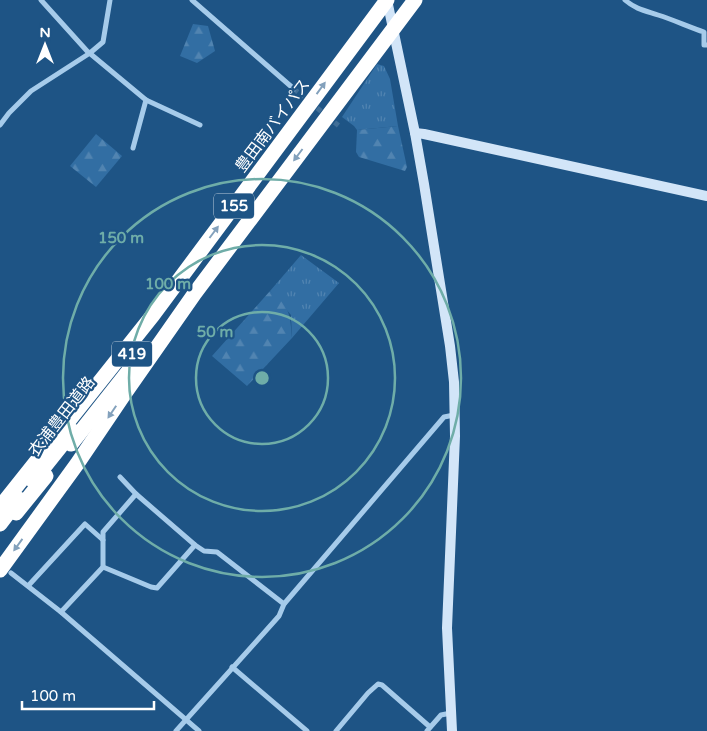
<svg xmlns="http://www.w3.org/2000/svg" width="707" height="731" viewBox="0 0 707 731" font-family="'Varela Round','Noto Sans JP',sans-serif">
<defs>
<pattern id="grass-tufts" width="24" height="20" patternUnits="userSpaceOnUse" patternTransform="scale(1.25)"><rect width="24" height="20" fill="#326ea3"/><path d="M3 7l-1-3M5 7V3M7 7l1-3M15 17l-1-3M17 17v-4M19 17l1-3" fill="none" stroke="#5184b1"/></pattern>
<pattern id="forest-firs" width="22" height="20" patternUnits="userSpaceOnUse" patternTransform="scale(1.25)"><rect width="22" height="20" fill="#326ea3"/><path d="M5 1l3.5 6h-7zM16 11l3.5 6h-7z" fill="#5184b1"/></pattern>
</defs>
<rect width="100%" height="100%" fill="#1e5485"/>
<g fill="url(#grass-tufts)">
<polygon points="377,64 384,66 390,79 398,126 357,130 354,126 342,117"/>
<polygon points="301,255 339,283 292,338 291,315 270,291"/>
</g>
<g fill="url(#forest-firs)">
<polygon points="193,24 208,26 215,51 197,63 180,56"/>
<polygon points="398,126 407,167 405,171 359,157 356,152 357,130"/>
<polygon points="96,134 122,156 96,187 70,166"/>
<path d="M270,291C290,307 290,313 292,338L247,386L212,356Z"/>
</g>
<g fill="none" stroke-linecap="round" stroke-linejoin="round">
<polyline stroke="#406e97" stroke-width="5" stroke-dasharray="5 2.5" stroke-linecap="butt" points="294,89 339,126"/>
<g stroke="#a6cbea" stroke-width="5">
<polyline points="41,0 87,51 146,100 200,125"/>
<polyline points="192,0 294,89"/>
<path d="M625,0C635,9 646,11 658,15C674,20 689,27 704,32V45H707"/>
<polyline points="0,125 9,113 31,91 90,53 103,42 110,0"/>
<polyline points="133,148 146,100"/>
<polyline points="120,477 136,494 195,545 204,551 217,552 284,604"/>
<polyline points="103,567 151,587 157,588 195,545"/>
<polyline points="11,573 61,612 199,731"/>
<polyline points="28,586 85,524 103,540"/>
<polyline points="61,612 103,567 103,532 136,494"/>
<polyline points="232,667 307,731"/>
<polyline points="176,731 279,616 284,604 444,417 454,415"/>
<polyline points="336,731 368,693 378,684 382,685 430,727"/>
<polyline points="427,731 441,715 451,713"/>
</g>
<g stroke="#d2e5f8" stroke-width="10">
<polyline points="387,0 415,133 424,184 450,346 454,382 455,436 447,628 452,731"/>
<polyline points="415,133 424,134 707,196"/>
</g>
<g stroke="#fff" stroke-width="15">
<polyline points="71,444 131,368"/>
<polyline points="33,481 73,431"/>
<polyline points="0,507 153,315 387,0"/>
<polyline points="16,513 46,476"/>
<polyline points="0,524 19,499"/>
<polyline points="0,570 77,464 125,393 195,293 415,0"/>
</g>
</g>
<defs><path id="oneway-solid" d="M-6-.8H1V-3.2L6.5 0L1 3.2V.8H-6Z" transform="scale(1.25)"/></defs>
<g fill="#83a1bc">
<use href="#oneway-solid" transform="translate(321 88) rotate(-54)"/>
<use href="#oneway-solid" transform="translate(298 155) rotate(127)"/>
<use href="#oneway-solid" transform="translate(214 232) rotate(-53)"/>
<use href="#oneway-solid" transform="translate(112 412) rotate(124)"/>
<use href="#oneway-solid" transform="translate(18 545) rotate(126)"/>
</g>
<g fill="none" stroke="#6fada8" stroke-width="2.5">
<circle cx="262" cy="378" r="66"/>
<circle cx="262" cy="378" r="133"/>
<circle cx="262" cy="378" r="199"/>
</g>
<g text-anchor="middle" stroke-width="4.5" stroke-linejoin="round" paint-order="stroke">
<g fill="#1e5485" stroke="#bcccda" stroke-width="1">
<rect x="214" y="193.5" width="40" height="25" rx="4"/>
<rect x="112" y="341.5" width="40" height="25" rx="4"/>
</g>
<g font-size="15" font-weight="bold" fill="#fff">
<text x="234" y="211">155</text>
<text x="132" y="359">419</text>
</g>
<g font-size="16" fill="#fff" stroke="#1e5485">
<text transform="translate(272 125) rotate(-53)" y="6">豊田南バイパス</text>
<text transform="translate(61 416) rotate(-52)" y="6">衣浦豊田道路</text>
</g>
</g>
<circle cx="262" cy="378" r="8" fill="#6fada8" stroke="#1e5485" stroke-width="2.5"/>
<g font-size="15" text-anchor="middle" font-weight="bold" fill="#6fada8" stroke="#1e5485" stroke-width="4.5" stroke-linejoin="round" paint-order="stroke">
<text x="121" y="243">150 m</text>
<text x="168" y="289">100 m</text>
<text x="215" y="337">50 m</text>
</g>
<g transform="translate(45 45)" stroke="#1e5485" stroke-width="4" paint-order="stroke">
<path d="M0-4L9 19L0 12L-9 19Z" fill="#ffffff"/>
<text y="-8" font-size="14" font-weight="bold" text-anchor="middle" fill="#ffffff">N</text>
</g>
<path d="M22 701v8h132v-8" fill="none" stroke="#ffffff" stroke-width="2.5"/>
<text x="30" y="701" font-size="15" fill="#ffffff" stroke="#1e5485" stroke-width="4" paint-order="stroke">100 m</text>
</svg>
